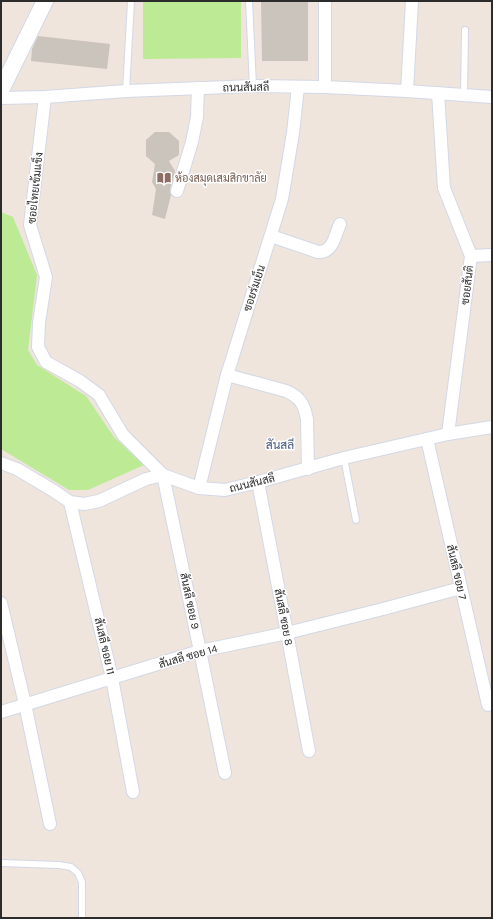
<svg xmlns="http://www.w3.org/2000/svg" width="493" height="919" viewBox="0 0 493 919" font-family="Karla,Sarabun,sans-serif">
<rect width="100%" height="100%" fill="#efe5dd"/>
<g fill="#bcea95">
<polygon points="143,1 241,1 241,58 143,59"/>
<polygon points="1,212 13,217 37,275 28,350 37,365 86,396 114,437 144,465 88,490 69,490 1,449"/>
</g>
<g fill="#cac4bc">
<polygon points="261,1 308,1 308,61 262,61"/>
<polygon points="38,36 110,44 107,69 31,61 32,49"/>
<polygon points="155,132 169,132 179,141 179,155 169,161 175,171 170,189 170,192 171,195 165,219 152,215 156,189 152,182 155,164 146,156 146,140"/>
</g>
<g fill="none" stroke-linecap="round" stroke-linejoin="round">
<defs>
<g id="lane">
<polyline points="249,1 253,86"/>
<polyline points="126,91 131,1"/>
<polyline points="464,95 465,30"/>
<polyline points="344,458 356,520"/>
<polyline points="1,863 59,865 71,867 78,873 82,882 82,918"/>
</g>
<g id="street">
<polyline points="325,87 325,1"/>
<polyline points="407,91 412,1"/>
<polyline points="438,93 444,188 471,256 448,434"/>
<polyline points="45,97 30,225 46,277 39,323 38,347 46,362 80,381 99,395 123,435 163,475 200,651 225,773"/>
<polyline points="1,98 45,97 126,91 253,86 325,87 407,91 492,97"/>
<polyline points="177,191 192,142 197,117 198,88"/>
<path d="M271,236L318,252C333,253 335,235 340,224"/>
<polyline points="471,256 492,255"/>
<path d="M227,375L286,391C300,397 304,404 307,419L308,469"/>
<polyline points="427,439 488,705"/>
<polyline points="1,463 17,469 54,491 70,502 84,504 99,501 146,479 163,475 199,488 225,490 258,482 344,458 448,434 492,427"/>
<polyline points="258,482 287,633 309,751"/>
<polyline points="199,488 227,375 282,199 293,133 298,87"/>
<polyline points="70,502 112,678 133,792"/>
<polyline points="1,603 25,704 50,824"/>
<polyline points="1,712 200,651 287,633 383,609 461,588"/>
</g>
<polyline id="secondary" points="1,90 45,1"/>
</defs>
<use href="#lane" stroke="#d2d8e6" stroke-width="8"/>
<use href="#street" stroke="#d2d8e6" stroke-width="14"/>
<use href="#secondary" stroke="#d2d8e6" stroke-width="18"/>
<use href="#lane" stroke="#fff" stroke-width="6"/>
<use href="#street" stroke="#fff" stroke-width="12"/>
<use href="#secondary" stroke="#fff" stroke-width="16"/>
</g>
<defs>
<symbol id="library-bare" viewBox="-9 -9 18 18"><path d="M-6-4Q-3-5.5-.7-3.5V5Q-3 3-6 4ZM6-4Q3-5.5 .7-3.5V5Q3 3 6 4Z" fill="#8d6e63" stroke="#fff" stroke-width="2.5" paint-order="stroke"/></symbol>
</defs>
<g fill-rule="evenodd">
<use href="#library-bare" x="154" y="168" width="20" height="20"/>
</g>
<g text-anchor="middle" stroke-width="3" stroke-linejoin="round" paint-order="stroke">
<g font-size="11" fill="#2c2c2c" stroke="#fff">
<text transform="translate(246 87) rotate(-1)" y="4">ถนนสันสลี</text>
<text transform="translate(35 188) rotate(-84)" y="4">ซอยไทยเข้มแข็ง</text>
<text transform="translate(467 285) rotate(-83)" y="4">ซอยสันติ</text>
<text transform="translate(254 288) rotate(-72)" y="4">ซอยร่มเย็น</text>
<text transform="translate(252 483) rotate(-14)" y="4">ถนนสันสลี</text>
<text transform="translate(457 572) rotate(77)" y="4">สันสลี ซอย 7</text>
<text transform="translate(190 601) rotate(78)" y="4">สันสลี ซอย 9</text>
<text transform="translate(284 617) rotate(79)" y="4">สันสลี ซอย 8</text>
<text transform="translate(105 646) rotate(77)" y="4">สันสลี ซอย 11</text>
<text transform="translate(188 656) rotate(-16)" y="4">สันสลี ซอย 14</text>
</g>
<g font-size="11" fill="#785e54" stroke="#fff" text-anchor="start">
<text x="175" y="182">ห้องสมุดเสมสิกขาลัย</text>
</g>
<g font-size="12" fill="#475982" stroke="#fff">
<text x="280" y="449">สันสลี</text>
</g>
</g>
<rect width="493" height="919" fill="none" stroke="#2c2c2c" stroke-width="4"/>
</svg>
